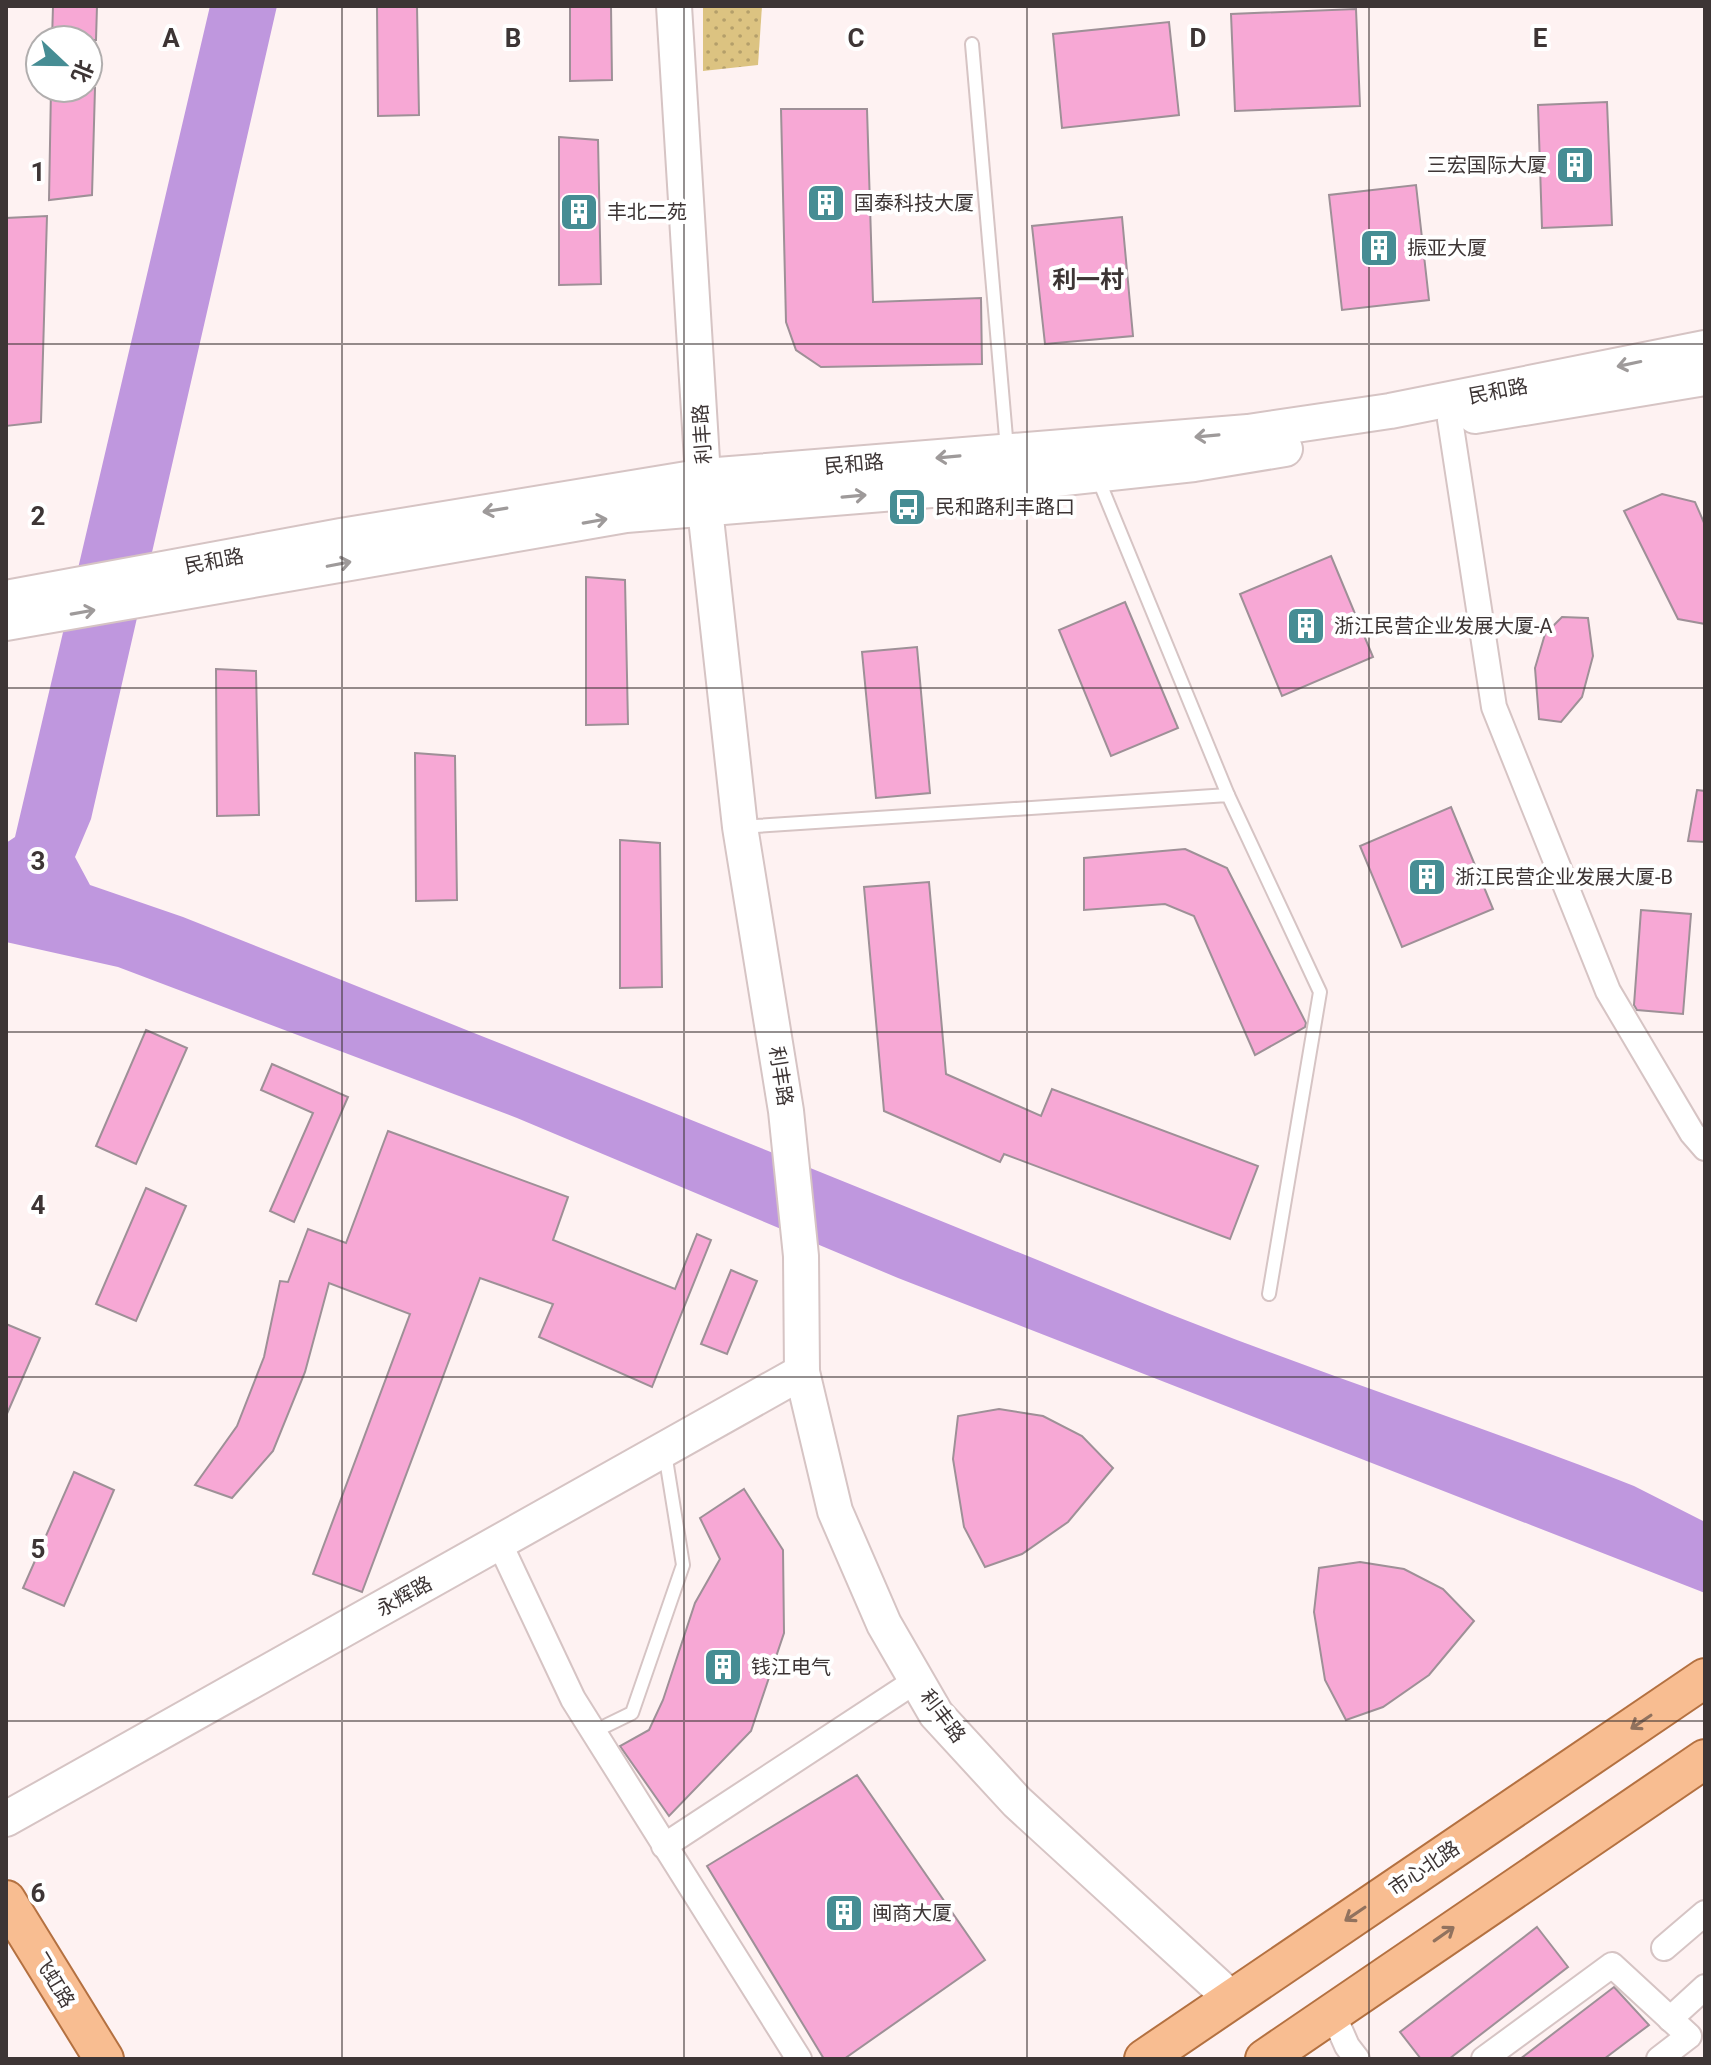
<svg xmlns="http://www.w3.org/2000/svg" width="1711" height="2065" viewBox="0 0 1711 2065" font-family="Roboto,'Noto Sans SC',sans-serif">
<defs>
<pattern id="grass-dots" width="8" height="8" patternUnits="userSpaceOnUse" patternTransform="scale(2)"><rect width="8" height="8" fill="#dcc381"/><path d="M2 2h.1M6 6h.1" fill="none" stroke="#b49f6a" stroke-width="1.8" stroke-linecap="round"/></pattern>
</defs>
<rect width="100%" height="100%" fill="#fef2f2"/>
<polygon fill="url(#grass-dots)" points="703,6 762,6 758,65 703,71"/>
<path fill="#bf97de" d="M210,6H277L91,819L75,857L90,885L183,917C500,1043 818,1170 1135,1300C1299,1367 1469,1421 1634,1486L1705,1522V1593L898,1278L517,1118L118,967L6,942V843L15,837Z"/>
<g fill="#f7a8d5" stroke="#9e9097" stroke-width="2">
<polygon points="53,6 97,6 96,40 52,40"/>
<polygon points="377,6 417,6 419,115 378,116"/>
<polygon points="570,6 611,6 612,80 570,81"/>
<polygon points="1356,9 1360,106 1235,111 1231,14"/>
<polygon points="1169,22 1179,115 1062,128 1053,34"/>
<polygon points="51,88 95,88 92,195 49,200"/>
<polygon points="1607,102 1612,225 1542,228 1538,105"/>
<polygon points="781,109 867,109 873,302 981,298 982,364 821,367 796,350 786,322"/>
<polygon points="559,137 598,140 601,284 559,285"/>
<polygon points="1416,185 1429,300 1342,310 1329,195"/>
<polygon points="47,216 41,422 6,426 6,218"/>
<polygon points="1122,217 1133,336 1045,344 1032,226"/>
<polygon points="1662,494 1695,502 1705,525 1705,624 1678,619 1624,511"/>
<polygon points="1331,556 1373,657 1282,696 1240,594"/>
<polygon points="586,577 625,580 628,724 586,725"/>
<polygon points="1125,602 1178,728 1111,756 1059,630"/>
<polygon points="1562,617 1588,618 1593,656 1582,697 1561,722 1539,719 1535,668 1545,634"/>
<polygon points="917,647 930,793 876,798 862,652"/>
<polygon points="216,669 256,671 259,815 217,816"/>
<polygon points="415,753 455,756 457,900 416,901"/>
<polygon points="1697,790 1705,791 1705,842 1688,841"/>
<polygon points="1451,807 1493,909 1402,947 1360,846"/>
<polygon points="620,840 660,843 662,987 620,988"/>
<polygon points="1185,849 1227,868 1306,1023 1305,1027 1255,1055 1194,916 1165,904 1084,910 1084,858"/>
<polygon points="929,882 946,1074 1041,1116 1052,1089 1258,1166 1230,1239 1004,1154 1000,1162 884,1111 864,887"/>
<polygon points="1641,910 1691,914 1683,1014 1637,1010 1634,1005"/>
<polygon points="146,1030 187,1048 136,1164 96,1146"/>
<polygon points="272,1064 348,1097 294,1222 270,1211 313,1113 261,1090"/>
<polygon points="388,1131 568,1197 553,1240 675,1289 697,1234 711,1240 652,1387 539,1337 553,1304 480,1278 362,1592 313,1574 410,1314 329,1283 305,1372 273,1451 232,1498 195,1485 237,1426 264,1357 280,1281 288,1282 308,1229 346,1243"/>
<polygon points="146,1188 186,1206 136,1321 96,1304"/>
<polygon points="731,1270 757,1281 727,1354 701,1344"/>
<polygon points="6,1324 40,1338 6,1416"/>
<polygon points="999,1409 1043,1416 1082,1436 1113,1468 1068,1522 1022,1554 985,1567 964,1527 953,1459 958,1416"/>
<polygon points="74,1472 114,1490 64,1606 23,1588"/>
<polygon points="744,1489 783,1550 784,1633 751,1731 669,1816 620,1746 649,1730 663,1700 695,1603 720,1559 700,1518"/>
<polygon points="1360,1562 1404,1569 1443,1589 1474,1621 1429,1675 1383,1707 1346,1720 1325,1680 1314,1612 1319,1568"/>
<polygon points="857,1775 985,1960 844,2059 824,2059 707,1866"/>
<polygon points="1537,1927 1568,1967 1449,2059 1421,2059 1400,2032"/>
<polygon points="1614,1987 1649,2025 1604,2059 1520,2059"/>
</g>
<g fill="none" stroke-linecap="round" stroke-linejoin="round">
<defs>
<g id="lane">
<polyline points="972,44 1007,449"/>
<polyline points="1097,476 1228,795"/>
<polyline points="740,827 1228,795 1320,992 1269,1294"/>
<polyline points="593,1732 632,1713 683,1565 665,1453"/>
</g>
<g id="street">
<polyline points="1450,420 1494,707 1608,991 1692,1133 1705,1148"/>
<polyline points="499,1542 573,1699 799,2059"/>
<polyline points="664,1846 917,1680"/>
<polyline points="1664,1948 1705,1913"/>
<polyline points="1333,2014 1347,2046 1357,2059"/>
<polyline points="1670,2019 1705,1987"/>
<polyline points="1484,2059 1612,1965 1689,2036 1659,2059"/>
</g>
<g id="secondary">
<polyline points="674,6 705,509 740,827 786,1111 801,1256 802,1372 835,1511 884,1624 936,1714 1017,1802 1231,1998"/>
<polyline points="1475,416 1705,378"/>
<polyline points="6,598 341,536 705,476 1248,432 1390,411 1705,348"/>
<polyline points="6,623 626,515 1018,483 1194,464 1285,449"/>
<polyline points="6,1819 802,1372"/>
</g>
<g id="primary">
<polyline points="6,1900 104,2059"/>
<polyline points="1144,2059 1705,1678"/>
<polyline points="1265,2059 1705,1759"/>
</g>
</defs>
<use href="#lane" stroke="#d6c4c4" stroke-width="16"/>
<use href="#street" stroke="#d6c4c4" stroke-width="28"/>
<use href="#secondary" stroke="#d6c4c4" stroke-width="38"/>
<use href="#primary" stroke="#b47141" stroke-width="42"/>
<use href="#lane" stroke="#fff" stroke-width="12"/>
<use href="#street" stroke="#fff" stroke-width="24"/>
<use href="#secondary" stroke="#fff" stroke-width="34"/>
<use href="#primary" stroke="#f8bd91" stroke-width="38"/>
</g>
<defs><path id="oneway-shaft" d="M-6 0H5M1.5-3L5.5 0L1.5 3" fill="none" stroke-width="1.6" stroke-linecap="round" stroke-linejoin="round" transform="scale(2)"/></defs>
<g stroke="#9e9a9a">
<use href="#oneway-shaft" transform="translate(1629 364) rotate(168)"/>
<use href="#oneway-shaft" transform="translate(1207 436) rotate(175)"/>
<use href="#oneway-shaft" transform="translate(948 457) rotate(175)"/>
<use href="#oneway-shaft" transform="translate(854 496) rotate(-5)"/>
<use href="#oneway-shaft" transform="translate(495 510) rotate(171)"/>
<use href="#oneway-shaft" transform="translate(595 521) rotate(-10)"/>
<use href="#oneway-shaft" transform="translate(339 564) rotate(-11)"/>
<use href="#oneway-shaft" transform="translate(83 612) rotate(-10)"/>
</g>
<g stroke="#91725e">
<use href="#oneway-shaft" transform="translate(1641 1722) rotate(146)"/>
<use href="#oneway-shaft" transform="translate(1355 1914) rotate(146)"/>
<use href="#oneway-shaft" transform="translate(1444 1934) rotate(-35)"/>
</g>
<path fill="none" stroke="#3d3535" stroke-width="2" stroke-opacity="0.55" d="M342,6V2059M684,6V2059M1027,6V2059M1369,6V2059M6,344H1705M6,688H1705M6,1032H1705M6,1377H1705M6,1721H1705"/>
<defs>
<symbol id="building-square" viewBox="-11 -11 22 22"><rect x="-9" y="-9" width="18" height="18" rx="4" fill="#468d94" stroke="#fff"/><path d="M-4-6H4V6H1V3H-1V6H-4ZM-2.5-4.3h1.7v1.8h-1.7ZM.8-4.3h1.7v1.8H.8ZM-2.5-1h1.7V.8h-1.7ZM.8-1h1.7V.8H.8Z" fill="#fff"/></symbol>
<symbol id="bus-square" viewBox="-11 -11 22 22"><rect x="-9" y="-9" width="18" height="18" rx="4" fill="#468d94" stroke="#fff"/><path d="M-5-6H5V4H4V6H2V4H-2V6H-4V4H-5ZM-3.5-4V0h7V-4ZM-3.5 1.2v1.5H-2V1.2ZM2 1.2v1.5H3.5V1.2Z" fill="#fff"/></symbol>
</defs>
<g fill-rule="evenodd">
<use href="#building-square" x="1553" y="143" width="44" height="44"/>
<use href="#building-square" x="804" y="181" width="44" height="44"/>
<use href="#building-square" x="557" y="190" width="44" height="44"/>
<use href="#building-square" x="1357" y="226" width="44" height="44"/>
<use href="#bus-square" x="885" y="485" width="44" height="44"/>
<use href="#building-square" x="1284" y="604" width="44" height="44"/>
<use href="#building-square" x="1405" y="855" width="44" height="44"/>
<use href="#building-square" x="701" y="1645" width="44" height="44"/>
<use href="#building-square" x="822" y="1891" width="44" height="44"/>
</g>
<g text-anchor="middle" stroke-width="8" stroke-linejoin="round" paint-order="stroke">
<g font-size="20" fill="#3d3535" stroke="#fff" text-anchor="start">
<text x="1547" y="172" text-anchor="end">三宏国际大厦</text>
<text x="854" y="210">国泰科技大厦</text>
<text x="607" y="219">丰北二苑</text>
<text x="1407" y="255">振亚大厦</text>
<text x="935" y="514">民和路利丰路口</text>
<text x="1334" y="633">浙江民营企业发展大厦-A</text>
<text x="1455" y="884">浙江民营企业发展大厦-B</text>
<text x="751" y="1674">钱江电气</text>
<text x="872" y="1920">闽商大厦</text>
</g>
<g font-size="20" fill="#3d3535" stroke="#fff">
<text transform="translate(1498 391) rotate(-11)" y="7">民和路</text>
<text transform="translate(702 434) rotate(-94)" y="7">利丰路</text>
<text transform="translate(854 464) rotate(-5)" y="7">民和路</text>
<text transform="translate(214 561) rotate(-11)" y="7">民和路</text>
<text transform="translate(781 1076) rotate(81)" y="7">利丰路</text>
<text transform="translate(404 1596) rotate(-29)" y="7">永辉路</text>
<text transform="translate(943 1716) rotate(53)" y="7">利丰路</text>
<text transform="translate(1424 1868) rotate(-34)" y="7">市心北路</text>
<text transform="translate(54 1980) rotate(59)" y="7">飞虹路</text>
</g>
<g font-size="24" font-weight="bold" fill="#3d3535" stroke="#fff">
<text x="1088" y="288">利一村</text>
</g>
</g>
<g font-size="26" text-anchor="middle" font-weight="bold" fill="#3d3535" stroke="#fff" stroke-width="8" stroke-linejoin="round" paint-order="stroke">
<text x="171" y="47">A</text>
<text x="513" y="47">B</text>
<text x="856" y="47">C</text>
<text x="1198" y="47">D</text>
<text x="1540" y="47">E</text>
<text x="38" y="181">1</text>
<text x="38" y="525">2</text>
<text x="38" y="870">3</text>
<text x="38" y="1214">4</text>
<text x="38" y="1558">5</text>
<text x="38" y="1902">6</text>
</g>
<rect width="1711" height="2065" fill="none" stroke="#3d3535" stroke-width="16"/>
<g transform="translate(64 64) rotate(112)"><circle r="38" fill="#ffffff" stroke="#b1aeae" stroke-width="2"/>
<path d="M0-6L14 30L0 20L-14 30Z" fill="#468d94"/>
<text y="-12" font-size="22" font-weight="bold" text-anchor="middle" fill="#3d3535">北</text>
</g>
</svg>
